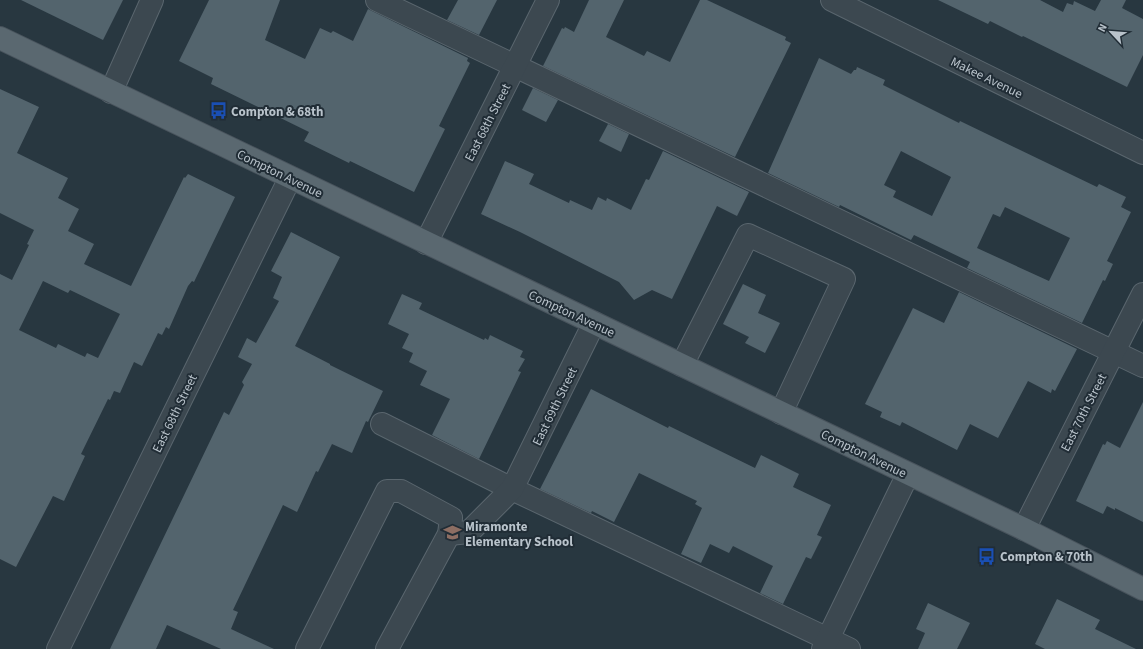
<svg xmlns="http://www.w3.org/2000/svg" width="1143" height="649" viewBox="0 0 1143 649" font-family="'Source Sans 3',sans-serif">
<rect width="100%" height="100%" fill="#283740"/>
<g fill="#53646d" fill-rule="evenodd">
<polygon points="21,0 123,0 103,40"/>
<polygon points="209,0 280,0 265,40 305,59 320,28 331,33 333,31 353,41 368,9 372,11 468,58 467,61 470,63 439,126 445,129 414,192 350,161 349,163 304,141 309,132 211,84 213,78 179,61"/>
<polygon points="458,0 497,0 479,35 447,20"/>
<polygon points="589,0 624,0 606,37 644,56 647,51 670,62 700,0 707,0 786,37 785,40 791,43 735,157 543,66 562,28 564,29 565,27 574,32"/>
<polygon points="938,0 1040,0 1063,12 1067,3 1073,5 1074,1 1095,11 1101,0 1126,0 1122,8 1143,19 1143,55 1127,87 1023,36 1022,37 990,21 988,24"/>
<path d="M819,58L851,74L854,70H856L857,67L885,80L883,85L959,123L960,121L1097,187L1099,184L1126,197L1121,207L1131,212L1107,261L1113,264L1105,281L1103,280L1082,323L967,268L970,262L914,235L911,240L840,205L839,207L768,173ZM901,151L951,177L932,216L893,197L896,191L884,185ZM1005,207L1070,238L1049,281L977,248L993,214L1000,217Z"/>
<polygon points="533,88 558,100 546,122 522,110"/>
<path d="M0,89L39,107L17,153L68,178L58,198L79,209L68,231L94,244L84,264L131,286L184,177L185,178L188,174L235,197L194,282L192,281L188,286L169,329L166,327L162,335L158,333L142,366L134,362L120,393L114,391L110,400L108,399L81,454L85,456L64,501L53,496L16,567L0,559V274L12,280L29,245L27,244L34,230L0,213ZM43,281L68,293L70,290L120,314L98,358L87,353L85,357L58,344L56,348L19,330Z"/>
<polygon points="608,124 629,134 621,152 599,141"/>
<polygon points="663,151 749,192 737,216 717,206 672,299 652,290 634,300 619,282 520,232 481,214 505,161 534,174 529,184 569,203 570,200 592,210 598,197 606,201 607,198 631,210 646,179 649,180"/>
<polygon points="291,232 340,257 295,346 330,364 330,365 383,391 368,422 366,421 352,453 332,444 318,472 316,471 297,512 283,505 233,610 238,612 231,629 274,649 221,649 167,625 156,649 110,649 224,412 229,415 244,385 242,382 252,364 238,357 247,338 256,343 279,301 273,298 282,277 271,271"/>
<polygon points="743,284 766,295 758,313 780,323 765,353 745,343 749,337 723,324"/>
<polygon points="959,292 1077,349 1055,391 1052,389 1051,393 1028,381 998,438 970,424 957,450 902,422 900,426 880,417 882,412 865,404 913,308 944,323"/>
<polygon points="402,294 422,303 419,309 484,340 485,338 488,340 490,335 523,351 520,357 525,359 518,371 521,372 479,459 432,435 450,399 420,385 427,371 409,362 413,353 402,348 409,334 388,324"/>
<polygon points="591,389 668,428 669,426 755,468 761,455 799,474 793,487 831,505 817,535 822,537 811,559 806,557 783,604 760,593 773,566 733,546 729,553 710,544 701,563 681,554 702,508 695,504 697,501 639,473 614,522 592,511 591,513 540,489"/>
<polygon points="1143,402 1143,522 1115,508 1115,510 1107,506 1103,514 1076,501 1103,444 1105,445 1107,441 1120,448"/>
<polygon points="1057,599 1100,620 1095,629 1136,649 1045,649 1035,644"/>
<polygon points="928,603 970,623 957,649 918,649 925,633 916,629"/>
</g>
<g fill="none" stroke-linecap="round" stroke-linejoin="round">
<defs>
<g id="minor">
<polyline points="377,0 1143,366"/>
<polyline points="832,0 1143,153"/>
<polyline points="111,92 152,0"/>
<polyline points="426,243 548,0"/>
<polyline points="682,365 748,235 844,279 781,413"/>
<polyline points="382,424 512,489 849,649"/>
<polyline points="1024,529 1143,294"/>
<polyline points="449,534 469,532 512,489 594,323"/>
<polyline points="58,649 290,178"/>
<polyline points="307,649 387,491 401,491 451,518 449,534 387,649"/>
<polyline points="823,649 908,474"/>
</g>
<polyline id="major" points="0,38 1024,529 1143,589"/>
</defs>
<use href="#minor" stroke="#5a666e" stroke-width="24"/>
<use href="#major" stroke="#49545d" stroke-width="24"/>
<use href="#minor" stroke="#3c4850" stroke-width="22"/>
<use href="#major" stroke="#5a6870" stroke-width="22"/>
</g>
<defs>
<symbol id="bus-bare" viewBox="-9 -9 18 18"><path d="M-5-6H5V4H4V6H2V4H-2V6H-4V4H-5ZM-3.5-4V0h7V-4ZM-3.5 1.2v1.5H-2V1.2ZM2 1.2v1.5H3.5V1.2Z" fill="#1a4fb4" stroke="#212d36" stroke-width="2.5" paint-order="stroke"/></symbol>
<symbol id="school-bare" viewBox="-9 -9 18 18"><path d="M0-5L7-2L0 1L-7-2ZM-4 1L0 2.5L4 1V4Q0 6-4 4Z" fill="#8d6e63" stroke="#212d36" stroke-width="2.5" paint-order="stroke"/></symbol>
</defs>
<g fill-rule="evenodd">
<use href="#bus-bare" x="206" y="98" width="25" height="25"/>
<use href="#school-bare" x="440" y="520" width="25" height="25"/>
<use href="#bus-bare" x="974" y="544" width="25" height="25"/>
</g>
<g text-anchor="middle" stroke-width="4" stroke-linejoin="round" paint-order="stroke">
<g font-size="13" fill="#b9c3cb" stroke="#212d36">
<text transform="translate(987 77) rotate(26)" y="5">Makee Avenue</text>
<text transform="translate(487 122) rotate(-63)" y="5">East 68th Street</text>
<text transform="translate(280 173) rotate(26)" y="5">Compton Avenue</text>
<text transform="translate(572 313) rotate(25)" y="5">Compton Avenue</text>
<text transform="translate(554 406) rotate(-64)" y="5">East 69th Street</text>
<text transform="translate(1083 412) rotate(-63)" y="5">East 70th Street</text>
<text transform="translate(174 413) rotate(-64)" y="5">East 68th Street</text>
<text transform="translate(864 453) rotate(26)" y="5">Compton Avenue</text>
</g>
<g font-size="13" font-weight="bold" fill="#b9c3cb" stroke="#212d36" text-anchor="start">
<text x="231" y="116">Compton &amp; 68th</text>
<text x="465" y="531">Miramonte<tspan x="465" dy="15">Elementary School</tspan></text>
<text x="1000" y="561">Compton &amp; 70th</text>
</g>
</g>
<g transform="translate(1111 32) rotate(296)" stroke="#212d36" stroke-width="3" paint-order="stroke">
<path d="M0-3L7 15L0 10L-7 15Z" fill="#b9c3cb"/>
<text y="-6" font-size="11" font-weight="bold" text-anchor="middle" fill="#b9c3cb">N</text>
</g>
</svg>
